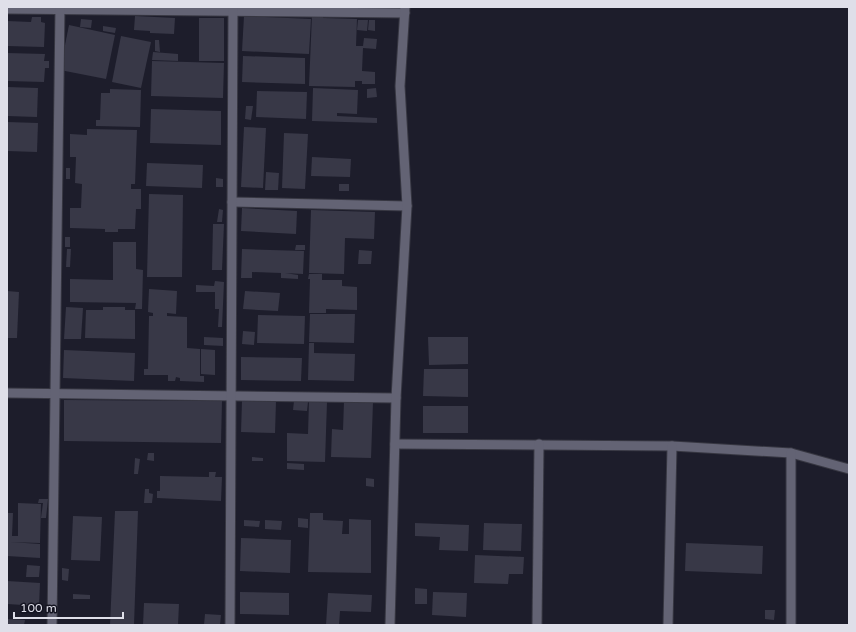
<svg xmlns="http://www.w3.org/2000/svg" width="856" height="632" viewBox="0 0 856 632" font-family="'Varela Round',sans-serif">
<rect width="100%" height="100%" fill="#1d1d2b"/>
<g fill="#383847">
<polygon points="312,15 323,16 323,18 357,19 356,46 363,46 364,38 377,39 376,49 363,48 362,71 375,72 375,84 362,84 362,81 355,81 355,87 309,86"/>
<polygon points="135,16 175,18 174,34 150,33 150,31 134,30"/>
<polygon points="244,16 311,19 309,54 242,51"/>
<polygon points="32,17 41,17 41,22 45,23 44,47 7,46 7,21 31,22"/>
<rect x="199" y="18" width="25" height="43"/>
<polygon points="81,19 92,20 91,28 80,27"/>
<polygon points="358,20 368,20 367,31 357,30"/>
<polygon points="369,20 375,20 375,31 368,30"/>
<polygon points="69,25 115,35 106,79 60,70"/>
<polygon points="103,26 116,28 115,33 103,31"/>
<polygon points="121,36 151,42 141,88 112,82"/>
<polygon points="155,40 159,40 160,52 155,51"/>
<polygon points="153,52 178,54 178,61 152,60"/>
<polygon points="7,53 45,54 44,61 49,61 49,68 45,68 44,82 7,81"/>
<polygon points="243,56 305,58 305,84 242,82"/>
<polygon points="152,61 224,63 223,98 151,96"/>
<polygon points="7,87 38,88 37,117 7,116"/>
<polygon points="313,88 358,90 357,114 337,113 337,116 377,118 377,123 312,121"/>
<polygon points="376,88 377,97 367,98 367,89"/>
<polygon points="110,89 141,90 140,127 96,126 96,120 100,120 101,93 110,93"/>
<polygon points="257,91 307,92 306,119 256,117"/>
<polygon points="246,106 253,106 251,120 245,119"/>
<polygon points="151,109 221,111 221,145 150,143"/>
<polygon points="7,122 38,123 37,152 7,151"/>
<polygon points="244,127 266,128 263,188 241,187"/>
<polygon points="87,129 137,130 135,184 131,184 131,189 141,189 141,209 136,209 135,229 118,229 118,232 105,232 105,229 70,228 70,208 81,208 82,184 75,183 76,157 70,157 70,134 87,135"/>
<polygon points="284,133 308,134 305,189 282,188"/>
<polygon points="312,157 351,159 350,177 311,176"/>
<polygon points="147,163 203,165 202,188 146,186"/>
<rect x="66" y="168" width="4" height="11"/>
<polygon points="266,172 279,173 278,190 265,190"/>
<polygon points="216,178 223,179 223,187 216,187"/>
<rect x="339" y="184" width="10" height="7"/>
<polygon points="149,194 183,195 182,277 147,277"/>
<polygon points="242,208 297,211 296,234 241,231"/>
<polygon points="219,209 223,210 222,222 217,222"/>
<polygon points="311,210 375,212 374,239 345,238 344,274 309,273"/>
<polygon points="213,224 224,224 222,270 212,270"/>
<rect x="65" y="237" width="5" height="10"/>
<polygon points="113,242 136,242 136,269 143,270 142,309 135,309 136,303 70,302 70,279 113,280"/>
<polygon points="296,245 305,245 305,250 295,250"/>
<polygon points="67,249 71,249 70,267 66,267"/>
<polygon points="242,249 304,251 303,274 285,273 298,275 298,279 281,278 281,273 252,272 252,278 241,278"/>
<polygon points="359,250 372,251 371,264 358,264"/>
<polygon points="309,274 322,274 322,280 342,280 342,286 357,287 357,310 326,309 326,313 309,313 310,279 315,279 308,279"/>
<polygon points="215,281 224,282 222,327 218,327 219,309 215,309 215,292 196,292 196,285 214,286"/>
<polygon points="149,289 177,291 176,314 167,313 167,316 187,317 187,348 200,349 200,376 204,376 204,382 180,381 180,378 176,377 175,381 168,381 168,375 144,375 144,369 148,369 149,316 158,316 153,316 153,313 148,312"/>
<polygon points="7,291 19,292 17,338 7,338"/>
<polygon points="245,291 280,293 278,311 243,309"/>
<polygon points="66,307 83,308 81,339 64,339"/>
<polygon points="103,307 125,307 125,310 135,310 135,339 85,338 86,310 103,310"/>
<polygon points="310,314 355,314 354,343 309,342"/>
<polygon points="258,315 305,316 304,344 257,343"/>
<polygon points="243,331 255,332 254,345 242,344"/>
<polygon points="204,337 223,338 223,346 204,345"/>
<polygon points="428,337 468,337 468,364 429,365"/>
<polygon points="309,343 314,343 314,353 355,354 354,381 308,380"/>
<polygon points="201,349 215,350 215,375 201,374"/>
<polygon points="64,350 135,353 134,381 63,378"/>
<polygon points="241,357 302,358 301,381 241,380"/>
<polygon points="424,369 468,369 468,397 423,396"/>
<polygon points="64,400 222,401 221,443 64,441"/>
<polygon points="242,401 276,401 275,433 241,432"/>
<polygon points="294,401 308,402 307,411 293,410"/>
<polygon points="309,401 327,402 325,462 287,461 287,433 308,434"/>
<polygon points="344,401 373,402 371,458 331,457 332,429 343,430"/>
<rect x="423" y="406" width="45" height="27"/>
<polygon points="148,453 154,453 154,461 147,460"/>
<polygon points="252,457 263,458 263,461 252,461"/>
<polygon points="135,458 140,459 138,474 134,474"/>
<polygon points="287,463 304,464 304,470 287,469"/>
<polygon points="209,472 216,472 215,477 222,477 221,501 157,498 157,491 160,491 160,476 209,477"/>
<polygon points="366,478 374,479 374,487 366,486"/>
<polygon points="145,489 149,489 149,493 153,494 152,503 144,503"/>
<polygon points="39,499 48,499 46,518 41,518 43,503 38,503"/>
<polygon points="18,503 41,504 40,543 10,542 40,544 40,558 7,556 7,513 13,513 12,536 18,536"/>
<polygon points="115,511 138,511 134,625 110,625"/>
<polygon points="310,513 323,513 323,520 343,521 342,534 349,534 349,519 371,520 371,573 308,572"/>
<polygon points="73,516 102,517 100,561 71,560"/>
<polygon points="298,518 308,519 308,528 298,527"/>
<polygon points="244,520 260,521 259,527 244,526"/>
<polygon points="265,520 282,521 281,530 265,529"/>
<polygon points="415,523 469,525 468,551 439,550 440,537 415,536"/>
<polygon points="484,523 522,524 521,551 483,550"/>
<polygon points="241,538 291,540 290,573 240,571"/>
<polygon points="686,543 763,546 762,574 685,571"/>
<polygon points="475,555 524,557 523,574 509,574 508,584 474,583"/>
<polygon points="27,565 40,566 39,577 26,577"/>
<polygon points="62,568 69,569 68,581 62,580"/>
<polygon points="7,581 40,583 39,606 7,604"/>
<polygon points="415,588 427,589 427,604 415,604"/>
<polygon points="240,592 289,593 289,615 240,614"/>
<polygon points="433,592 467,593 466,617 432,615"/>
<polygon points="328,593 372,595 371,612 340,611 339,625 326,625"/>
<polygon points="73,594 90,595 90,599 73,599"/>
<polygon points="144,603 179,604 178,625 143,625"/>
<polygon points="765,610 775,610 774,620 765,619"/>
<polygon points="205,614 221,615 220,625 204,625"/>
<polygon points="7,619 25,620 24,625 7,625"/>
</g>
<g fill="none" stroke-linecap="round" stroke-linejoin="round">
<defs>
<g id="minor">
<polyline points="7,9 405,13"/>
<polyline points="232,202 407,206"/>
<polyline points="7,393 396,398"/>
<polyline points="395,444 672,446 791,453 849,469"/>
<polyline points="52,625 60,7"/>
<polyline points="230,625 233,7"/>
<polyline points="390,625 396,398 407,206 400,86 405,7"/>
<polyline points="537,625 539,444"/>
<polyline points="668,625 672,446"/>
<polyline points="791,625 791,453"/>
</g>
</defs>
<use href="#minor" stroke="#373742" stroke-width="11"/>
<use href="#minor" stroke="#636374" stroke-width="9"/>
</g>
<rect width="856" height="632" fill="none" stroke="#dfdfe9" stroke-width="16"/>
<path d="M14 612v6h109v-6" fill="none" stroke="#dfdfe9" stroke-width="2"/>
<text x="20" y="612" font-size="12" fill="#dfdfe9" stroke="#141421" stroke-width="3" paint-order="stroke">100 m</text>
</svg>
